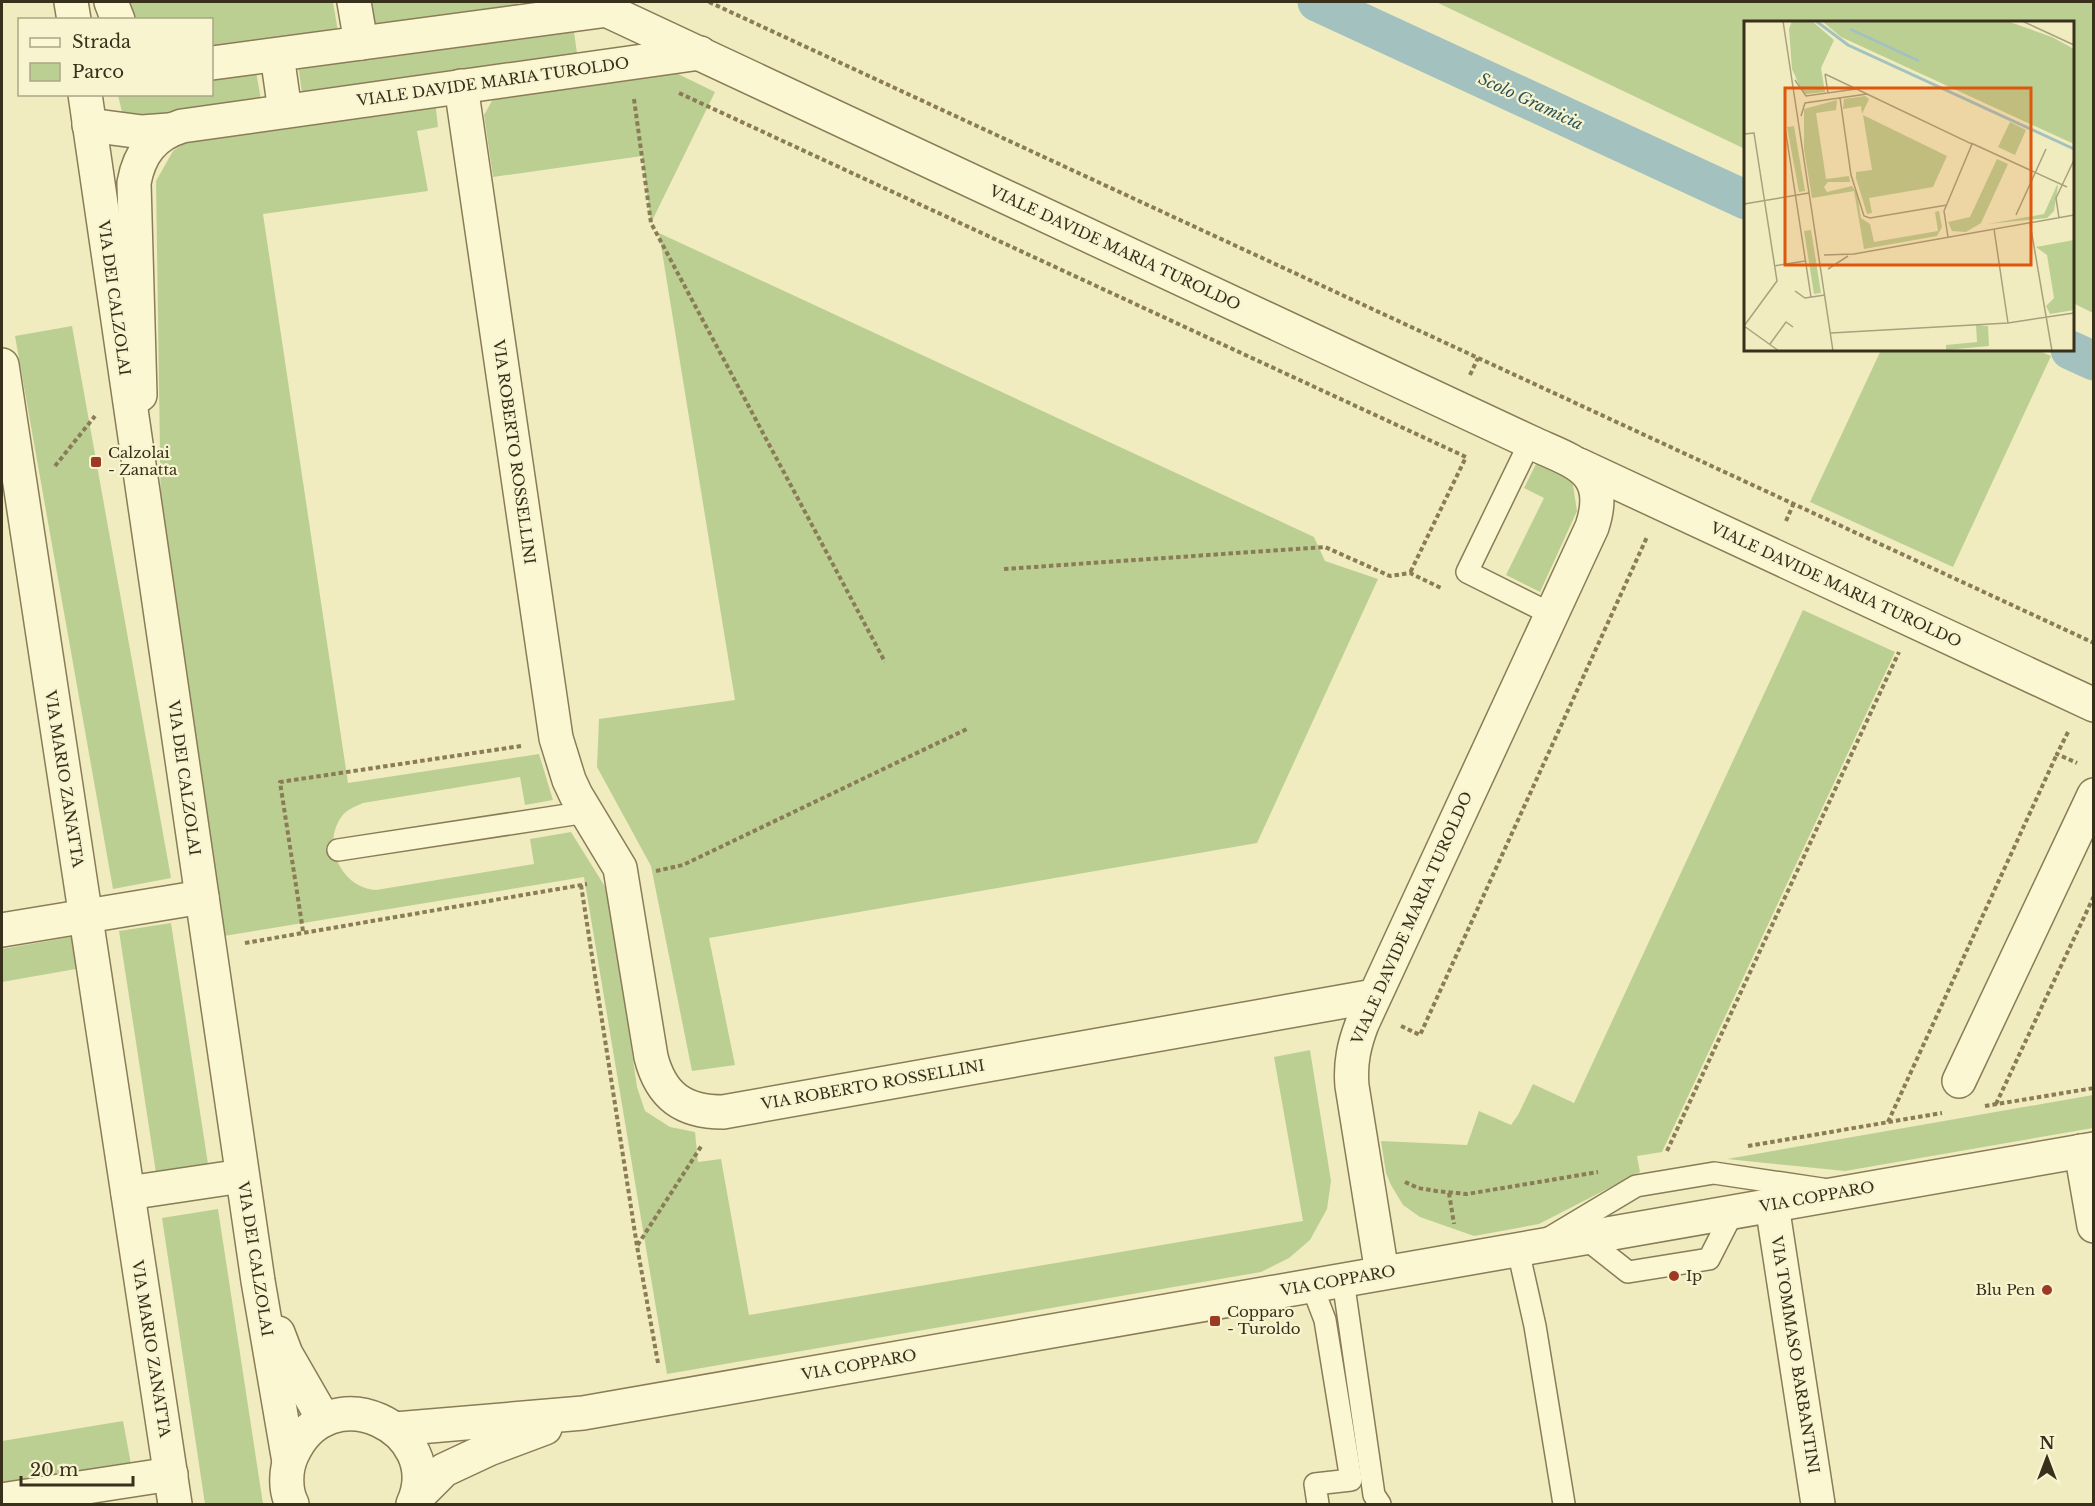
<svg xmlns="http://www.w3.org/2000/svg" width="2095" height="1506" viewBox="0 0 2095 1506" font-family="'Libre Baskerville',serif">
<rect width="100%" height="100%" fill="#f0ecbf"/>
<g fill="#bccf93">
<polygon points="130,2 333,2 339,37 212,50 212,20 136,19"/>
<polygon points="371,2 518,2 518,5 510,12 375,31"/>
<polygon points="1436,2 2093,2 2093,313 2073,303 2072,22 1746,22 1745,149"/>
<polygon points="573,25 577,53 302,93 298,65"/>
<polygon points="646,68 676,73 715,92 651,223 642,156 493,177 484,115 496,94"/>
<polygon points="256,71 261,100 162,117 144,116 122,112 118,95 212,94 212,76"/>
<path d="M435,100L438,127L417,131L428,191L263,214L348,783L539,754L553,800L525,805L520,777L363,803C354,807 345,810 340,819C322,847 343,888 376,890L534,864L530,839L571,832L609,893L637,1087L645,1111L670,1127L695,1132L698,1162L721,1159L749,1315L1303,1221L1274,1057L1310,1050L1331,1181L1327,1209L1310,1240L1289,1258L1261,1272L667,1374L584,877L224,936L161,520L156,181L173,151L193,137Z"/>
<polygon points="659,233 1314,537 1325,561 1378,579 1257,843 709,938 735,1065 692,1071 651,866 597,767 599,719 735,700"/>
<polygon points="72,326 171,878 113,889 15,336"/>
<polygon points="1881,350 2037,350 2051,356 1953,567 1810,502"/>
<polygon points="1537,462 1572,479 1577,511 1540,592 1506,575 1544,498 1524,488"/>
<polygon points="1803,610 1895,652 1662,1152 1637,1156 1640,1172 1539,1224 1474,1236 1420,1217 1403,1205 1391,1185 1386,1173 1381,1141 1467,1145 1479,1111 1511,1125 1518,1115 1533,1084 1574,1103"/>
<polygon points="171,923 208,1164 156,1173 119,931"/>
<polygon points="82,935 87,967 2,982 2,949"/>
<polygon points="2093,1095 2093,1128 1845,1171 1727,1159"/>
<polygon points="218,1209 263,1504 205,1504 162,1218"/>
<polygon points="123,1421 131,1464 2,1486 2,1441"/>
</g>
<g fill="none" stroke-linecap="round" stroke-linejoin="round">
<g stroke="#a3c2bf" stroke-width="39">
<polyline points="1317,2 1746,200"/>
<polyline points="2070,350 2094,361"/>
</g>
<defs>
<g id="service">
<polyline points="1530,442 1467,572 1551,614"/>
<polyline points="338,850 587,812"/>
<polyline points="1549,1238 1636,1186 1714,1173 1822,1189"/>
<polyline points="1585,1238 1628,1272 1709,1259 1733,1212"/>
<polyline points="1518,1250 1535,1326 1564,1504"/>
<polyline points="1343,1280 1374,1495 1380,1504"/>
<polyline points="1312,1286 1325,1320 1351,1480 1315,1484 1318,1504"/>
</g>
<g id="minor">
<polyline points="111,2 118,20"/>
<polyline points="354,2 361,43"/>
<path d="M589,2L1530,442C1573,462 1611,469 1592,527L1362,1024C1354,1045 1350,1063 1352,1086L1382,1273"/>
<polyline points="277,55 285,111"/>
<polyline points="212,63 608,10"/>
<path d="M461,86L556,738L569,780L576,795L620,868L651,1057C661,1096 683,1112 723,1112L1374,996"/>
<polyline points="89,125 142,132 169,130"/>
<polyline points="2,365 175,1504"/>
<path d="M140,395L134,183C139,154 153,135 182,126L700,53"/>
<polyline points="1579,465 2094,705"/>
<polyline points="2,930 202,897"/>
<polyline points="1959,1081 2094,795"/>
<polyline points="2081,1151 2094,1226"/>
<polyline points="128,1193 242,1176"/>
<polyline points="1772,1205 1818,1504"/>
<polyline points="2,1500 171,1474"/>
</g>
<g id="tertiary">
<polyline points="71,2 74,20"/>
<polyline points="85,94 258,1281 289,1462"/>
<polyline points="278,1333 286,1354 324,1420"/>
<polyline points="395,1429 583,1413 2094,1149"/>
<polyline points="417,1497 444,1470 489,1449 545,1428"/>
<path d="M292,1504C285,1490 285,1470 292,1455C329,1371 447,1430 413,1504"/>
</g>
</defs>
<use href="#service" stroke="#8a7c56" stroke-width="24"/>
<use href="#minor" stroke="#8a7c56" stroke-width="36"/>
<use href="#tertiary" stroke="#8a7c56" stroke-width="36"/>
<g stroke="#8a7c56" stroke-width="4" stroke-dasharray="4.5 3" stroke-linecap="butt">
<polyline points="709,2 2094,643"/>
<polyline points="679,93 1466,457 1410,573"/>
<polyline points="634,99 651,223 885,662"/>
<polyline points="1470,375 1478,358"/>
<polyline points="55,466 95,416"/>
<polyline points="1786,521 1793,505"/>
<polyline points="1004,569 1325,547 1390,576 1410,573 1441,588"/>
<polyline points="2068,732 2057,754 2077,763"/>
<polyline points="656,871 683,865 969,728"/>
<polyline points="581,885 637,1246"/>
<polyline points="303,931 280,782 521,746"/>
<polyline points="245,943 587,884"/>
<polyline points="1401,1026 1420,1035 1647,537"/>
<polyline points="1996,1104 2094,896"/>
<polyline points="1985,1106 2094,1088"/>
<polyline points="1888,1122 2057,754"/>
<polyline points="1748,1146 1942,1113"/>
<polyline points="1667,1151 1899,652"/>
<polyline points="1405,1182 1418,1188 1436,1191 1467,1194 1598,1172"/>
<polyline points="1449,1193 1454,1224"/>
<polyline points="658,1363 637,1246 702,1145"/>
</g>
<use href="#service" stroke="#fbf7d3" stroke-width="21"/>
<use href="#minor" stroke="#fbf7d3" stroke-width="33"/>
<use href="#tertiary" stroke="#fbf7d3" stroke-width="33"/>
</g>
<g fill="#9d3a23" stroke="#f7f4cf" stroke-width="2">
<rect x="90" y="456" width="12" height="12" rx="3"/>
<circle cx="1674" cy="1276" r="6"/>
<circle cx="2047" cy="1290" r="6"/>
<rect x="1209" y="1315" width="12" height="12" rx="3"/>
</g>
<g text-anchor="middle" stroke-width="4.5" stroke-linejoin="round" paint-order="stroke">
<g font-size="15" fill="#39301c" stroke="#f7f4cf">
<text transform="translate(493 82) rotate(-8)" y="5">VIALE DAVIDE MARIA TUROLDO</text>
<text transform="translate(1115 248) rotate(25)" y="5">VIALE DAVIDE MARIA TUROLDO</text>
<text transform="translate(114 298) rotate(82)" y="5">VIA DEI CALZOLAI</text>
<text transform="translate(514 452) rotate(82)" y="5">VIA ROBERTO ROSSELLINI</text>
<text transform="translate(1836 585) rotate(25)" y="5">VIALE DAVIDE MARIA TUROLDO</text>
<text transform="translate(184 778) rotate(82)" y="5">VIA DEI CALZOLAI</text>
<text transform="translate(64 779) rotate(81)" y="5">VIA MARIO ZANATTA</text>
<text transform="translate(1412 918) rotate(-66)" y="5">VIALE DAVIDE MARIA TUROLDO</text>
<text transform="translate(873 1085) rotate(-10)" y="5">VIA ROBERTO ROSSELLINI</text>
<text transform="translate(1817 1197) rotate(-10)" y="5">VIA COPPARO</text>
<text transform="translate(255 1259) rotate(81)" y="5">VIA DEI CALZOLAI</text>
<text transform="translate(1338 1281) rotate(-10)" y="5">VIA COPPARO</text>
<text transform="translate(151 1349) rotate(81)" y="5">VIA MARIO ZANATTA</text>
<text transform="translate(1795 1355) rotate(81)" y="5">VIA TOMMASO BARBANTINI</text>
<text transform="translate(859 1365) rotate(-10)" y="5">VIA COPPARO</text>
</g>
<g font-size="15" fill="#39301c" stroke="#f7f4cf" text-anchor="start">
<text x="108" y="458">Calzolai<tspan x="108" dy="17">- Zanatta</tspan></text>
<text x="1686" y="1281">Ip</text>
<text x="2035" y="1295" text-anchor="end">Blu Pen</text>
<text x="1227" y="1317">Copparo<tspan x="1227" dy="17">- Turoldo</tspan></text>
</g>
<g font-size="16" font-style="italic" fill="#2a535a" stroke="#f7f4cf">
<text transform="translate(1531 101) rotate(25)" y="6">Scolo Gramicia</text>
</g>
</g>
<g transform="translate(1744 21)">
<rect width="330" height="330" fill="#f0ecbf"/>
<path d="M48,0H68L90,19L77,47L81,71L62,73L58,70L48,48L45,8ZM78,0H263L308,16L330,28V123L97,16ZM121,75L125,78L118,93L117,85L99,88L100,78ZM93,79L92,89L72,92L82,158L105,155L106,161H84L80,166L83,171L108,165L113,172L117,197L126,203L130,221L194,210L191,191L195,190L198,206L193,215L120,228L110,170L68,177L60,128V88ZM119,94L203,135L189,166L125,177L128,192L123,193L112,157V151L128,149ZM266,101L282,109L271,134L254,126ZM50,105L61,170L55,171L43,106ZM253,138L264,143L237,202L222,211L208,210L204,201L226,196ZM313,164L314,165L310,190L303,197L244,203L300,193ZM67,209L77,272L70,273L60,210ZM330,219V289L306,293L302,285L310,277L303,234L292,226ZM232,304L244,305L245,325L202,329V324L233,321Z" fill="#bccf93"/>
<path fill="none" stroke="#a3c2bf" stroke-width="3" d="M72,0L104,24L330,128M106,8L175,40"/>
<path fill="none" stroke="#a7a17e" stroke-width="1.5" d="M39,0L89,330M278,0L330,24M81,53L228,123L200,190L204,216M81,53L84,72M51,59L62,75L112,68M96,77L107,154L120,195L126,197L203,184M57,95L61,82L123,73M41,106L67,276M0,113L10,112L33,260L0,305M227,122L323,166M0,183L65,172M272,194L302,128M315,197L312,177L330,139M286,202L308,330M250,208L264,302M80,234L110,233L330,194M30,245L61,240M84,248L104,235M51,270L61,277L81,274M0,305L35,330M87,312L264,302L330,292M26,323L42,301L49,306"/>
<path fill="#df570d" fill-opacity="0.15" stroke="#df570d" stroke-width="3" d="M41,67H287V244H41Z"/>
<rect width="330" height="330" fill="none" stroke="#39301c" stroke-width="3"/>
</g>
<rect width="2095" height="1506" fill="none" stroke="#39301c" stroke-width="6"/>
<rect x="18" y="18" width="195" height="78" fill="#f7f4cf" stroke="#aba687" stroke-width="1.5"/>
<rect x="30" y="38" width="30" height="9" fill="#fbf7d3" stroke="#aba687" stroke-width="1.5"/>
<text x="72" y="48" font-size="18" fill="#39301c">Strada</text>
<rect x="30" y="63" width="30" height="18" fill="#bccf93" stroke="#aba687" stroke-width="1.5"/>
<text x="72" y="78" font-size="18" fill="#39301c">Parco</text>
<g transform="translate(2047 1458)" stroke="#f7f4cf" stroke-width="4.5" paint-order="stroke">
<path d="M0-4.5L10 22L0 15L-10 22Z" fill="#39301c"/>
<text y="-9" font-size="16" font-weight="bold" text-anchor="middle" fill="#39301c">N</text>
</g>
<path d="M21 1476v9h112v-9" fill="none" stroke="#39301c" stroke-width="3"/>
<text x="30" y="1476" font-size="18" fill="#39301c" stroke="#f7f4cf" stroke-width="4.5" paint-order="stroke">20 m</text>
</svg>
